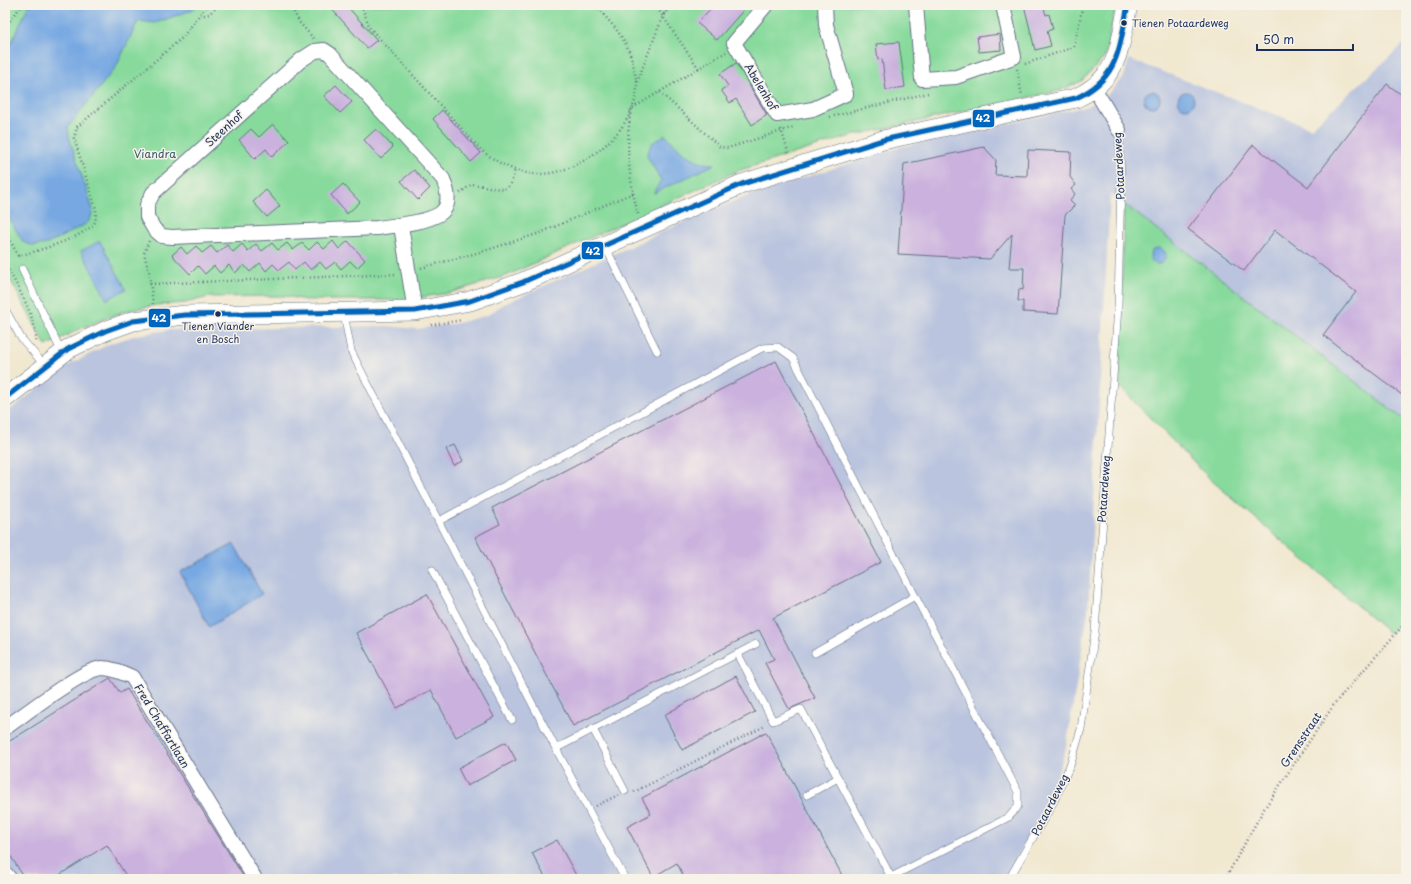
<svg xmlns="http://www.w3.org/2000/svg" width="1411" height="884" viewBox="0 0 1411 884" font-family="'Playpen Sans',sans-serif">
<rect width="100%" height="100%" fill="#f7f3e8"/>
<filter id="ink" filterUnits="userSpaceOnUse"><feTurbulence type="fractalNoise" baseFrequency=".025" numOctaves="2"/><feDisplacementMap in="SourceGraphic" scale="8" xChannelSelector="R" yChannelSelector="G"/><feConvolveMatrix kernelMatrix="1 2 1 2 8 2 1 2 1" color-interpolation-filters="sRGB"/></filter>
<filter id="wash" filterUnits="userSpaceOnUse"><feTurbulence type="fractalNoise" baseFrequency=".012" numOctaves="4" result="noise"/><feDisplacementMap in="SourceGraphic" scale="16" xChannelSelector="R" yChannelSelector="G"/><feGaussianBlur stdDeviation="0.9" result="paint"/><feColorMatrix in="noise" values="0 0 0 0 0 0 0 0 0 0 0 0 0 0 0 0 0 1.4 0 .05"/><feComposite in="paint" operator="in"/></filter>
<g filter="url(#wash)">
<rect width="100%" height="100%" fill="#f1e8d0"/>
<polygon fill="#bac4de" points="1406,42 1406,421 1110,194 1088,611 1066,748 1050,798 1005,879 5,879 5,414 65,367 109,344 137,335 169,330 387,326 417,329 458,323 488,315 502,305 708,211 762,191 901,147 1088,106 1106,96 1124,77 1129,59 1311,128"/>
<g fill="#87da9c" stroke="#51847d">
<polygon points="5,5 1116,5 1105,57 1082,81 1058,91 851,136 737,171 506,276 449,293 403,300 305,300 285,296 209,297 185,303 156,305 122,312 84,327 46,346 5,270"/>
<polygon points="1124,204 1406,421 1406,615 1390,634 1210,479 1119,386"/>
</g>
<g fill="#77a8e2" stroke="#496ca0">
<polygon points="29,5 198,5 192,10 155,23 140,21 137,23 116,67 68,127 69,137 93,210 90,220 84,225 47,244 33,246 23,242 5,211 5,56"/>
<circle cx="1152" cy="99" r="8"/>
<circle cx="1186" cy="100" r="8"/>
<polygon points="665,135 684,153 702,163 715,164 654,193 661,180 647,156 651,144"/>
<polygon points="100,241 126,289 107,300 81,251"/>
<circle cx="1158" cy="256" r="8"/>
<polygon points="234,544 262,594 209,627 180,572"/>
</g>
<g id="blocks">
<g fill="#cab1de">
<polygon points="328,5 346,5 377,40 367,48"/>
<polygon points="714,5 748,5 717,40 697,23"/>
<polygon points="1024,5 1043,5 1046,15 1049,14 1053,29 1047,31 1051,46 1035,50"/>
<polygon points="1000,34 1001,50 979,52 977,37"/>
<polygon points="899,42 905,87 886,90 882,59 878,60 876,44"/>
<polygon points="736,63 767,115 752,125 736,99 730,103 721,90 728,86 720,74"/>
<polygon points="1387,84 1406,98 1406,398 1323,335 1356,292 1275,230 1244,271 1188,229 1253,145 1308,187"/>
<polygon points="336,85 352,102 340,113 324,96"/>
<polygon points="442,110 481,153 471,162 433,119"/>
<polygon points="273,124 289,141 272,157 266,149 255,159 239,140 251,129 259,137"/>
<polygon points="376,129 393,147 381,159 364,140"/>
<polygon points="984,147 996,160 995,175 1027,176 1028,150 1071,152 1070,177 1076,185 1071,189 1075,194 1070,200 1075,205 1065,215 1058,314 1023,312 1023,301 1018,301 1019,289 1023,290 1024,268 1009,268 1012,234 990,259 898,254 904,164"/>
<polygon points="414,170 430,188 418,200 401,181"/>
<polygon points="343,184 360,202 347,214 331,195"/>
<polygon points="266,190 280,206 267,217 253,202"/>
<polygon points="333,241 339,249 348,241 365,260 357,268 350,261 341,269 335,262 326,269 320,262 311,270 304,262 295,270 289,262 279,270 273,264 266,271 260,263 250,272 244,265 235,273 229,265 220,273 214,266 205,274 198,266 190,274 172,255 181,247 187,254 196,246 202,253 211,246 217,253 227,245 233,252 242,244 248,251 256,244 262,251 272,243 278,250 287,243 293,250 302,243 309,250 317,242 324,249"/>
<polygon points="776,361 881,562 773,618 815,698 789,709 765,663 774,659 759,630 573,726 475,537 500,524 492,508"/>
<polygon points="455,445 463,461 454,466 446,449"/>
<polygon points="427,594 494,717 456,737 431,690 397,708 356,633"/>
<polygon points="736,676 755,712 682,750 664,715"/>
<polygon points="110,678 120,693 127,689 245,879 128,879 107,845 53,879 25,879 5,847 5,744"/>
<polygon points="766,732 844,879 685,879 677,863 653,877 627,827 651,814 642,798"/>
<polygon points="506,742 516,760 467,786 458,768"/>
<polygon points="557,840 578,879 546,879 532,853"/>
</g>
</g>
</g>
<g filter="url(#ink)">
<use href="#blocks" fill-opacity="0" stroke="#667086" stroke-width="1"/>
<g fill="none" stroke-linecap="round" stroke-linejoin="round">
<defs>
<g id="lane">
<polyline points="605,246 657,351"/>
<polyline points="22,269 62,353"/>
<polyline points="5,309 21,338 45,366"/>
<polyline points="344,314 351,351 535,709 625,879"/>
<polyline points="439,521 762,348 778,347 793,358 915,596 1018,792 1018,806 1009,817 887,879"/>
<polyline points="432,570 512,720"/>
<polyline points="815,653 915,596"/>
<polyline points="738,654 773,721 801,709 891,877"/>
<polyline points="593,729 625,791"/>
<polyline points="557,748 756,644"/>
<polyline points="807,795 838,778"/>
<polyline points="1009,879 1054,801 1071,763 1081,729 1095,631 1118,307 1121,179 1119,130"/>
</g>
<g id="street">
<polyline points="766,5 734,43 777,115 813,109 846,94 826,25 825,5"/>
<polyline points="916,5 922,79 956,77 1014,57 1003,5"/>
<path d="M324,50L330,54L443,179C447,189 451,202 443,211C433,222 392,226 377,228L172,237L162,236L154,229L147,217V205L153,193L301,60L315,51Z"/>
<polyline points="1094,88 1119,130"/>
<polyline points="401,226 415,311"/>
<path d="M5,728C24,715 82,669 102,668C113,668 123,673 132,677L255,879"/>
<polyline points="5,873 10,879"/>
</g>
<path id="secondary" d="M5,398L68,349L105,331L133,321L185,315L415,311L470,301L523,282L742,184L883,140L1076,98C1120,78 1119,47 1128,5"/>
</defs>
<use href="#lane" stroke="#667086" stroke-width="8"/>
<use href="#street" stroke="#667086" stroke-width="16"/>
<use href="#secondary" stroke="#667086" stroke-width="20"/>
<g stroke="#667086" stroke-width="2.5" stroke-dasharray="1 3" stroke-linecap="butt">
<polyline points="290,5 300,23 314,39"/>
<path d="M361,5L370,28L481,150C498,163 515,173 536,174C580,176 639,129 637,83C637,80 635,77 635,74C630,41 616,29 595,5"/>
<polyline points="655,5 699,69"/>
<polyline points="1396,5 1406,11"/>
<polyline points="664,14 665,5"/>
<polyline points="200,16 209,14 219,5"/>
<polyline points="5,27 22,5"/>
<polyline points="1025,64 1074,47 1083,5"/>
<polyline points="1017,69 1022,96"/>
<polyline points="637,82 663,16 671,5"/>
<polyline points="660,92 720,147 728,148 794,127"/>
<polyline points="830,117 928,93"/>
<polyline points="781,129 789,155"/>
<polyline points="460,193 472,184 500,189 507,188 511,183 515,170"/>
<path d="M638,214C629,177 625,147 631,109L726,52"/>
<polyline points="5,230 18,256"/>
<polyline points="149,241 144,253 149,272 153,304"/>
<path d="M18,256C35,252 86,237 95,222C96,218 96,213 96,209L74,138L77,127L182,38L207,5"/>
<path d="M5,263C16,285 37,317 36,342"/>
<polyline points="421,268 484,251 540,233 633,193"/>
<polyline points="150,284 397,274"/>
<polyline points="431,325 462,320"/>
<polyline points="634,792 765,726"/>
<polyline points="596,806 618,795"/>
<polyline points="1225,879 1264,809 1335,703 1406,622"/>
</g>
<use href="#lane" stroke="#fff" stroke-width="7"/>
<use href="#street" stroke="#fff" stroke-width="14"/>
<use href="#secondary" stroke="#fff" stroke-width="19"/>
<defs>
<path id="bus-1" d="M5,398L68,349L105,331L133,321L185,315L415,311L470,301L523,282L742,184L883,140L1076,98C1120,78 1119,47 1128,5"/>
</defs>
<use href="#bus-1" stroke="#f7f3e8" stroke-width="8"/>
<use href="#bus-1" stroke="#0065bd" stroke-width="5"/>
</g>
</g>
<g fill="#1b2f5e" stroke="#f7f3e8" stroke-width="1.5">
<circle cx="1124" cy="23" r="3.5"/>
<circle cx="218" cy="314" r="3.5"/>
</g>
<g text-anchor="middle" stroke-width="3" stroke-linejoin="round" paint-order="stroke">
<g font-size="10" fill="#1b2f5e" stroke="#f7f3e8" text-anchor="start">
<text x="1132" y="27">Tienen Potaardeweg</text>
<text x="218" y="330" text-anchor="middle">Tienen Viander<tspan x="218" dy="13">en Bosch</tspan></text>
</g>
<g font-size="11" fill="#1b2f5e" stroke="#f7f3e8">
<text transform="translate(761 87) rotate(59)" y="4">Abelenhof</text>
<text transform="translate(224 129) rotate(-42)" y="4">Steenhof</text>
<text transform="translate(1119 166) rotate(-93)" y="4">Potaardeweg</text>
<text transform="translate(1104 489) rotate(-86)" y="4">Potaardeweg</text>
<text transform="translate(162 726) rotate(59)" y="4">Fred Chaffartlaan</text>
<text transform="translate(1301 740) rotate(-56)" y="4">Grensstraat</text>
<text transform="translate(1050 805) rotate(-63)" y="4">Potaardeweg</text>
</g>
<g font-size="11" fill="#365a6e" stroke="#f7f3e8">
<text x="155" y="158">Viandra</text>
</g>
</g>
<g stroke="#f7f3e8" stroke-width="1.5">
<rect x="972" y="109" width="23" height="19" rx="4" fill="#0065bd"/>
<rect x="581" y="241" width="23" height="19" rx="4" fill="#0065bd"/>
<rect x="148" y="308" width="23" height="20" rx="4" fill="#0065bd"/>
</g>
<g font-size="11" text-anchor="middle" font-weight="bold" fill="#fff">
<text x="983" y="122">42</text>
<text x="593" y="255">42</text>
<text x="159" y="322">42</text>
</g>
<rect width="1411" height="884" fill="none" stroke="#f7f3e8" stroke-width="20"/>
<path d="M1257 44v6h96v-6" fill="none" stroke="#1b2f5e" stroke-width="2"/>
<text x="1263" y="44" font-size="12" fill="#1b2f5e" stroke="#f7f3e8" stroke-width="3" paint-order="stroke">50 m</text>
</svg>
